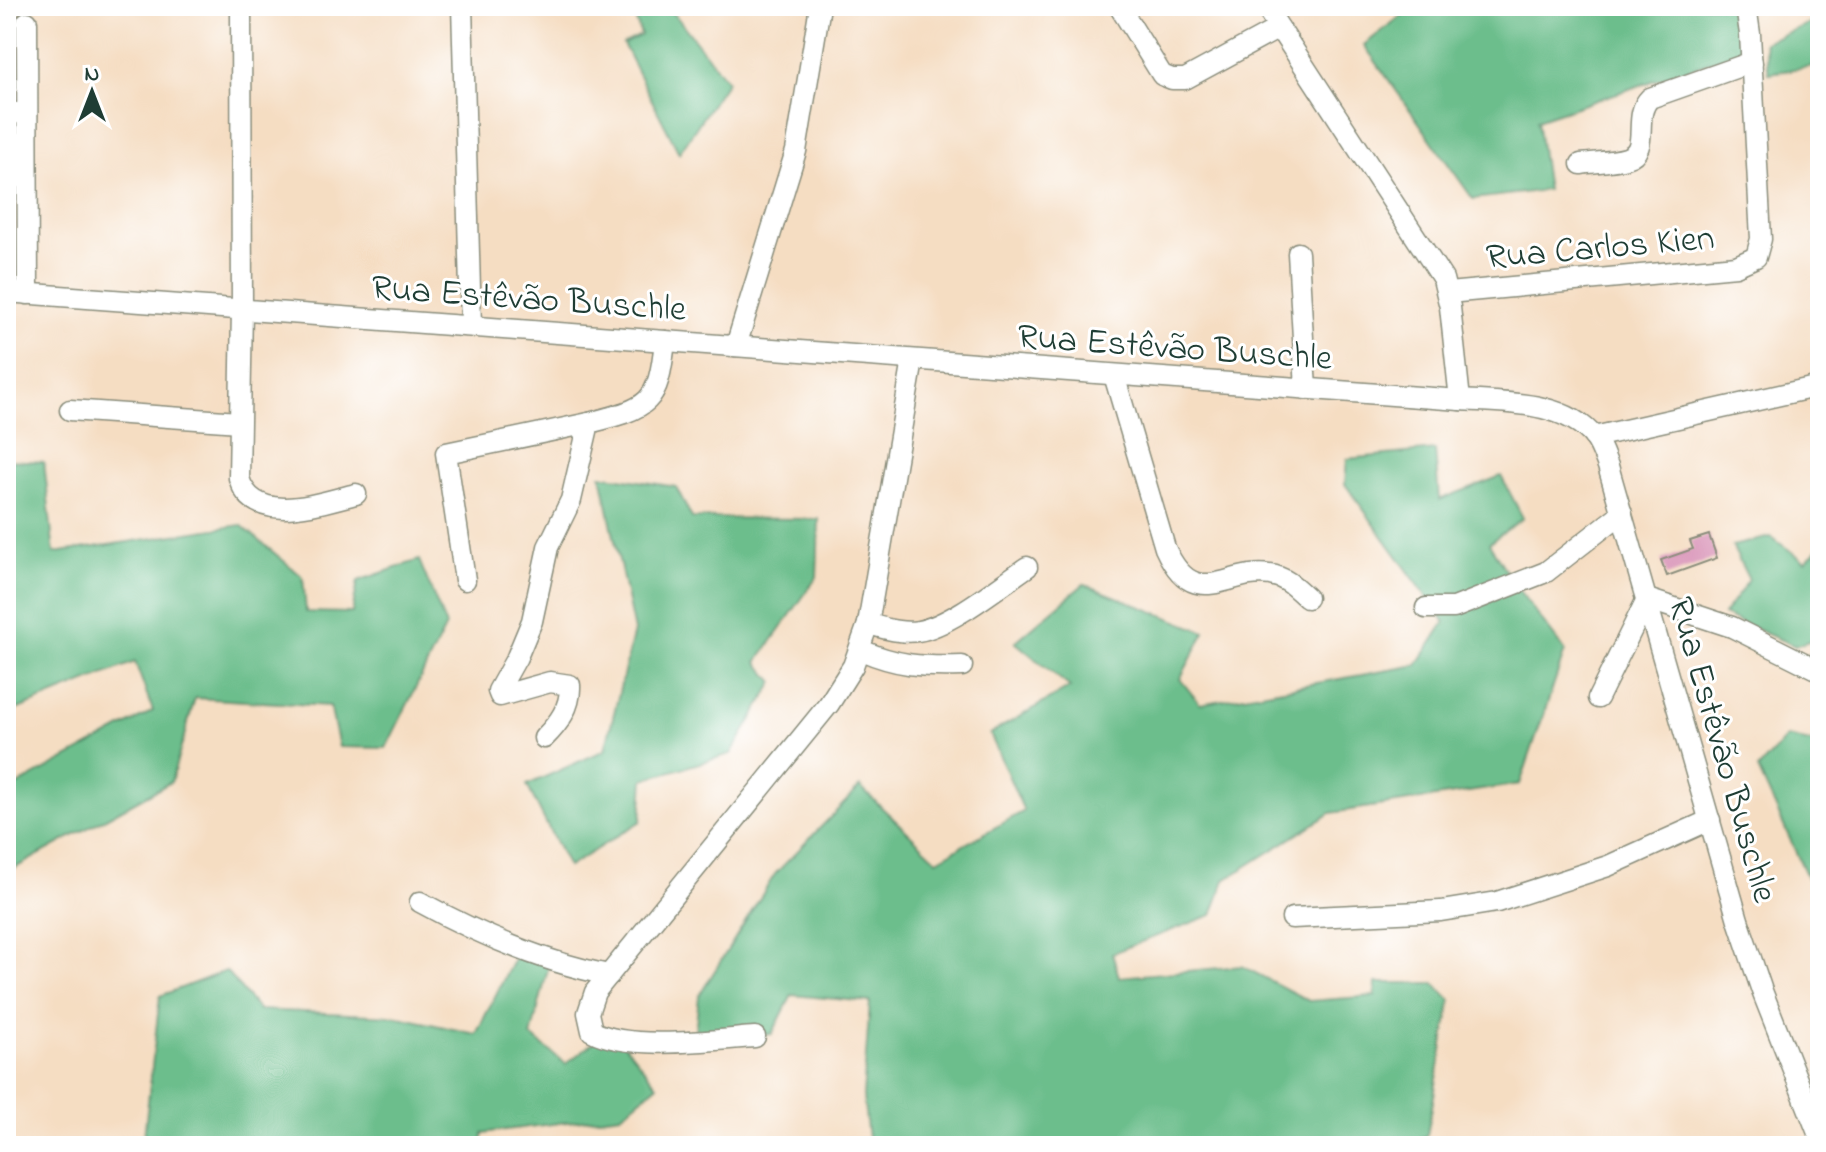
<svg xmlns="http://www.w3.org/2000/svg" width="1826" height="1152" viewBox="0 0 1826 1152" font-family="'Indie Flower',sans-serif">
<rect width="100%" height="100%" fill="#fff"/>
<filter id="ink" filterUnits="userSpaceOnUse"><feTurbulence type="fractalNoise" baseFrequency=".0125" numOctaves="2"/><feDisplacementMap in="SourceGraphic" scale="16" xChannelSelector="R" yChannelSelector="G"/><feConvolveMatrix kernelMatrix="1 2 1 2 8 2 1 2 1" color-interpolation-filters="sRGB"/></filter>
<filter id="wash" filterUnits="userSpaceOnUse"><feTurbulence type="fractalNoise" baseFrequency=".006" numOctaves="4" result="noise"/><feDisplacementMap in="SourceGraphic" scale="32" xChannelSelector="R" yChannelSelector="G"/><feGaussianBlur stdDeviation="1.8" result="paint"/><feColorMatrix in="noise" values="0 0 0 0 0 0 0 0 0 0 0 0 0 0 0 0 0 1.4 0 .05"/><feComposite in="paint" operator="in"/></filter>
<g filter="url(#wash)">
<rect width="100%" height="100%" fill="#f5ddc2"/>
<g fill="#6cbe8c" stroke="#467e60" stroke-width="2">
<polygon points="631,6 668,6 727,81 679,153 623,44 641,35"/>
<polygon points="1414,6 1736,6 1742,51 1537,120 1547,190 1473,199 1364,45"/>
<polygon points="1820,19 1820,65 1769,73 1764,42"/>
<polygon points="1435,450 1439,500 1501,476 1523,518 1489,543 1514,584 1565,651 1520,784 1331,813 1225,880 1212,915 1112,953 1119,977 1242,966 1309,1001 1375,996 1376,983 1434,983 1451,1000 1427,1135 1406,1146 869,1146 863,1096 870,1002 792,995 772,1034 694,1041 699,996 775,874 860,787 937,860 1024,811 990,734 1070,687 1015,642 1084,584 1205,632 1180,679 1200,704 1417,665 1445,622 1345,484 1347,459"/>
<polygon points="6,460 44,462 54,553 241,525 303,577 306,612 352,613 358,581 419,560 446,626 386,748 339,747 330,706 195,698 171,782 6,873 8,790 153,711 135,662 6,714"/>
<polygon points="601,475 676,487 692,518 819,519 817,577 757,662 774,682 731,754 644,779 641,821 568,867 527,785 605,750 634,631"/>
<polygon points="1771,537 1805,561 1820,547 1820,637 1795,646 1723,615 1749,580 1732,546"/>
<polygon points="1787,737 1820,744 1820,877 1809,881 1758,769"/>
<polygon points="519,949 550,961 531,1036 566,1064 601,1036 620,1039 657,1085 621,1115 483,1133 482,1146 143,1146 160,996 226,971 258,1010 395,1016 476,1034"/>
</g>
<g id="blocks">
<polygon fill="#d891b6" points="1709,535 1717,558 1667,576 1661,560 1693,549 1690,541"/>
</g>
</g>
<g filter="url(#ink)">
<use href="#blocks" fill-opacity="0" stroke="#8a8d7b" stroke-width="2"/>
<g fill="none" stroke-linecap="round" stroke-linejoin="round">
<defs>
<g id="minor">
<path d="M241,6L242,309L239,478C254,528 321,502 356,494"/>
<polyline points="462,6 471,325"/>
<polyline points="1119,6 1162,75 1172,79 1185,79 1279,28"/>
<polyline points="1265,6 1443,279 1450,307 1460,400"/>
<polyline points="27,22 28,294"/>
<polyline points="6,112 27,114"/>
<path d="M1581,164C1595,162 1612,162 1626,158C1652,151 1631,116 1650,98L1752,62"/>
<polyline points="1298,253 1306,389"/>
<path d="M6,292L1460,400C1503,403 1565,400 1595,438C1601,446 1604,456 1608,466L1738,920L1762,991L1820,1138"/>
<polyline points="1448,293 1736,266 1756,257 1761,239 1750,34 1746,6"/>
<polyline points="736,346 796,151 820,6"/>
<path d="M1114,375L1165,548C1195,614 1227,568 1270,575C1286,577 1296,588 1307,598"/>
<polyline points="70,410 239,422"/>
<polyline points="1594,437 1820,386"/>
<polyline points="465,580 446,453 589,423"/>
<polyline points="1426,608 1454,608 1546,572 1622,513"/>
<path d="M868,624C885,628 901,634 918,631C950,626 999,586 1027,567"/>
<path d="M861,650C898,666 922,667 962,666"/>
<polyline points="1598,698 1647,599 1732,627 1820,671"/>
<path d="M544,738C559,723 571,707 570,685L550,682L500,696L498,691L517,657L532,621L548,547L571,500L589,423C650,407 658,405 665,341"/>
<path d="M420,902C480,935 542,962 609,975"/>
<polyline points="1292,918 1441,911 1497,902 1608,866 1710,820"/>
<path d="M755,1037C713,1040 629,1051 592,1031L588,1013L595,992L829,704L853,666L868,624L913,360"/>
</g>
</defs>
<use href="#minor" stroke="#8a8d7b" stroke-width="23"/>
<use href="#minor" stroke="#fff" stroke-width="20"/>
</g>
</g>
<g text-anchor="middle" stroke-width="6" stroke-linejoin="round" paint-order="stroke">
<g font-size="36" fill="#1f3d34" stroke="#fff">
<text transform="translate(1600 245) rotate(-5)" y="13">Rua Carlos Kien</text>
<text transform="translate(529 296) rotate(4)" y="13">Rua Estêvão Buschle</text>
<text transform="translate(1175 345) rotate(4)" y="13">Rua Estêvão Buschle</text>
<text transform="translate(1725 749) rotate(74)" y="13">Rua Estêvão Buschle</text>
</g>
</g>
<rect width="1826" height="1152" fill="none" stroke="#fff" stroke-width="32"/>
<g transform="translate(92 92)" stroke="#ffffff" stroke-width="6" paint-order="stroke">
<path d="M0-6L14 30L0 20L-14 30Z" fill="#1f3d34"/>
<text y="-12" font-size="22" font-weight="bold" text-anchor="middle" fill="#1f3d34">N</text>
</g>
</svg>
